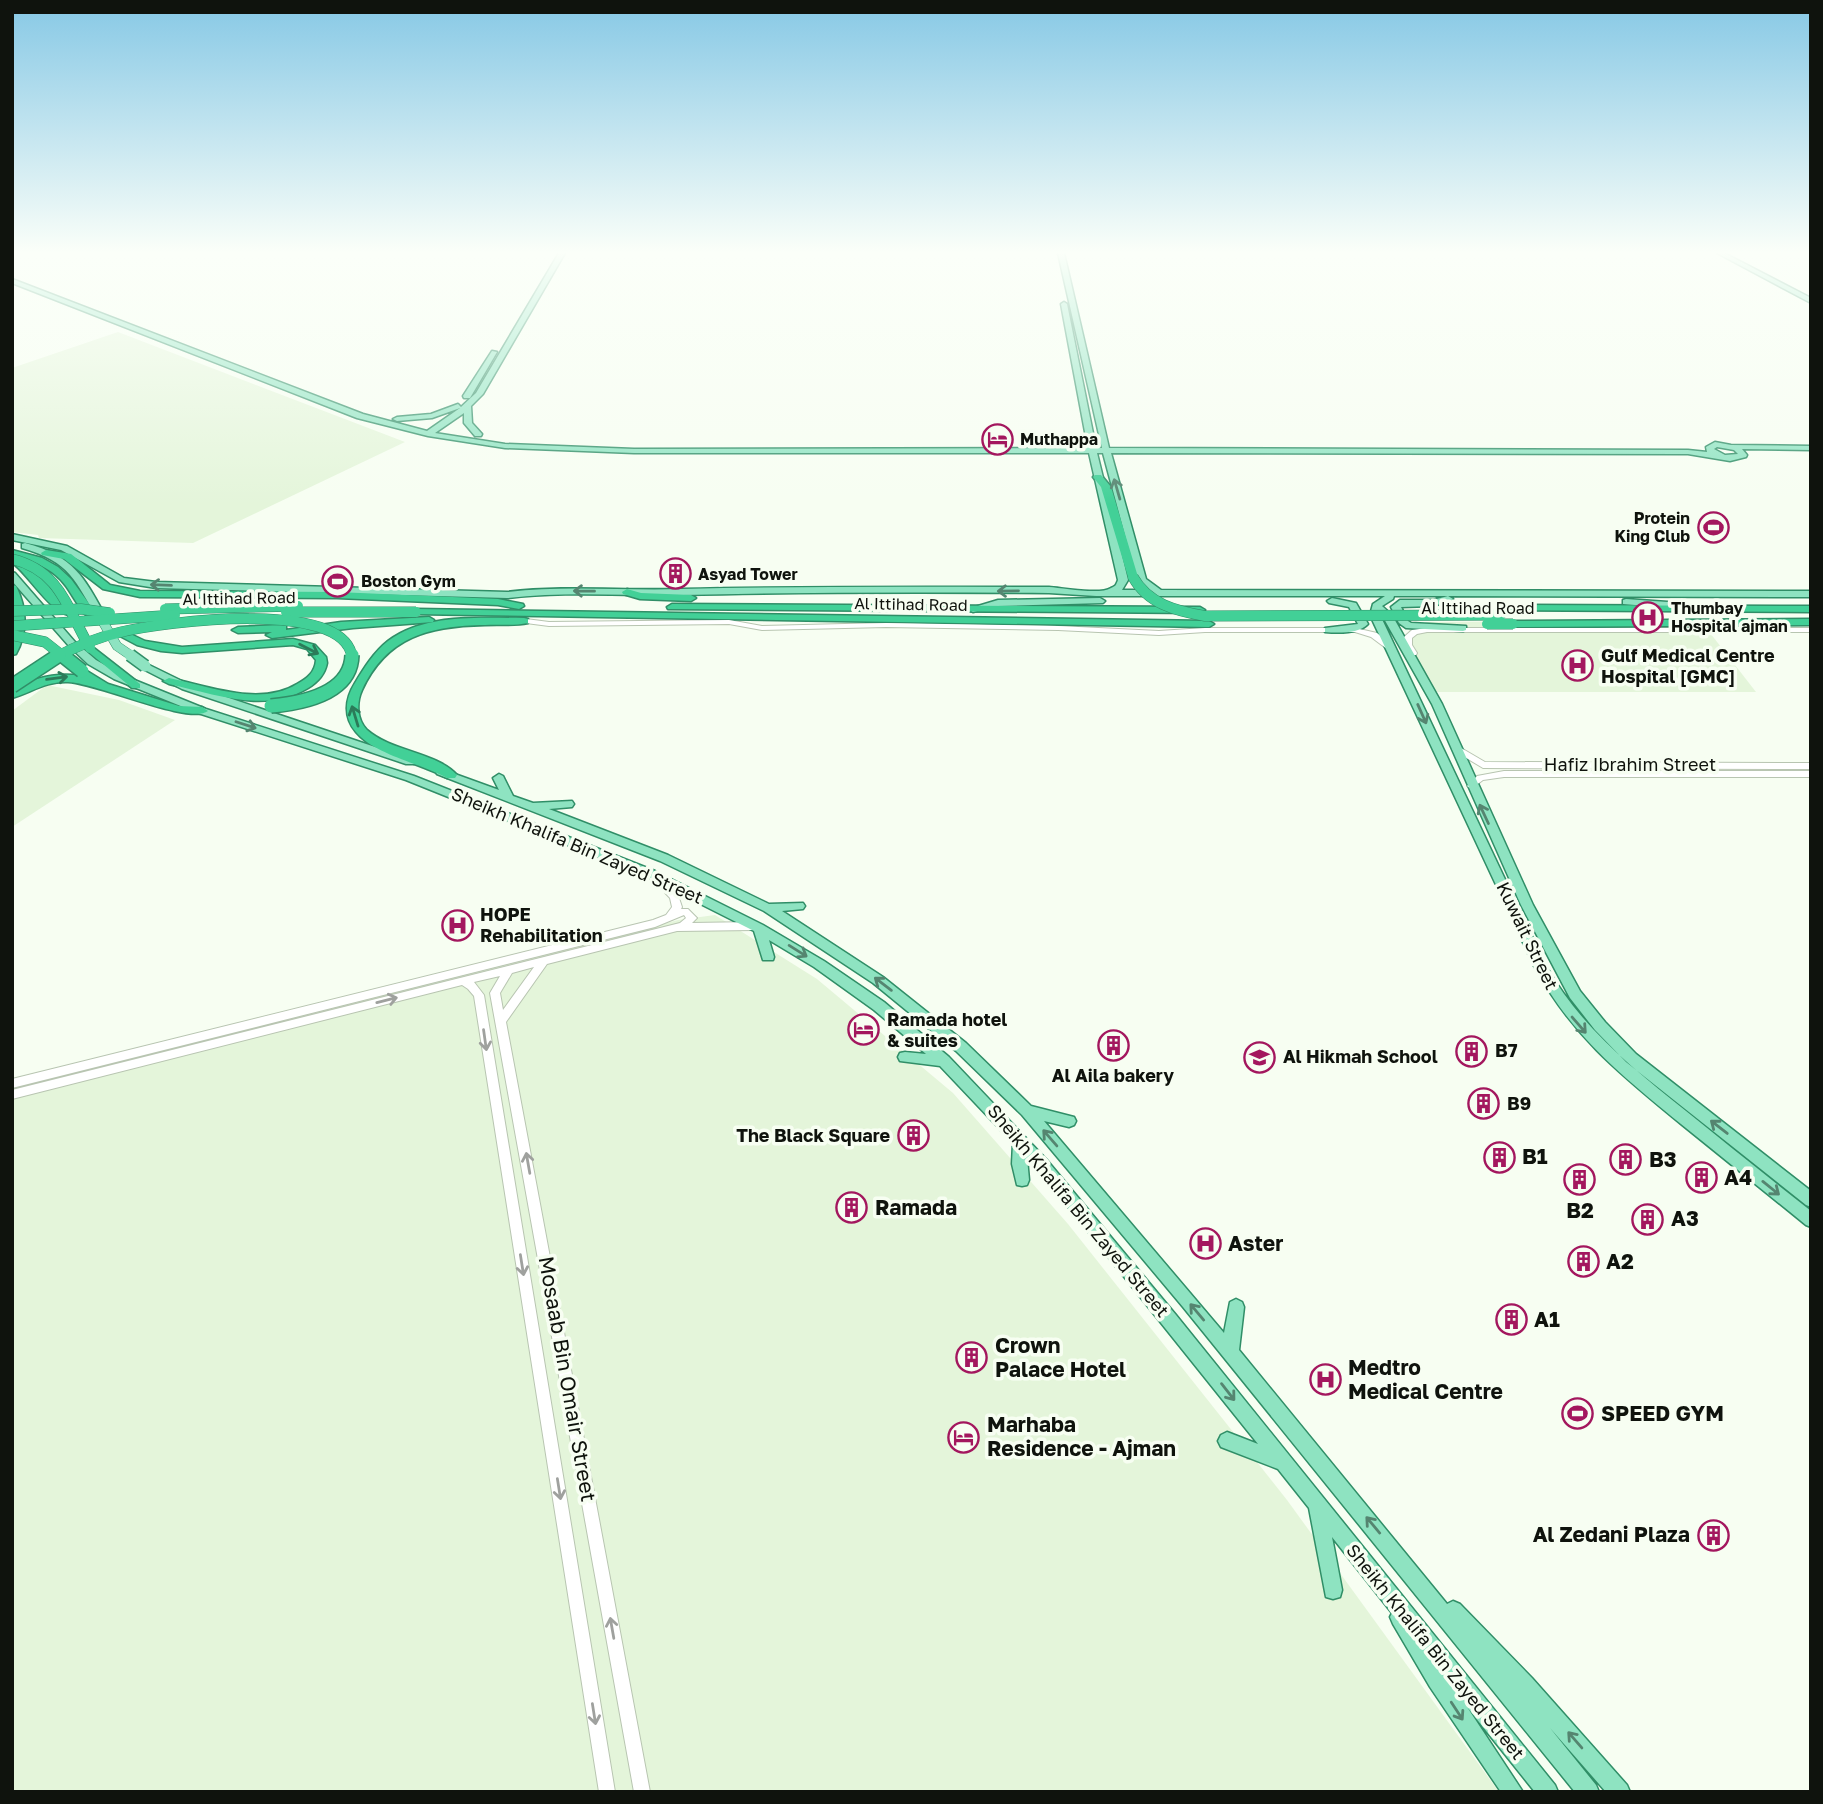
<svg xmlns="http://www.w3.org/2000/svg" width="1823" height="1804" viewBox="0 0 1823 1804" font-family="'Golos Text',sans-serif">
<rect width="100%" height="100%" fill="#f7fef2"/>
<g fill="#e4f5da">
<polygon points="118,332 405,442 193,543 39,538 38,535 12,532 12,368"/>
<polygon points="1688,621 1707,629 1756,692 1432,692 1408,639 1409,630 1427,622"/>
<polygon points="47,685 119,700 175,720 12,827 12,711"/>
<polygon points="715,915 817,979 953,1093 1068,1224 1287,1500 1499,1792 12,1792 12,1091 678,920"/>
</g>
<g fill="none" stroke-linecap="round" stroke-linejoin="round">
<defs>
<g id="minor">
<polygon points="526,619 549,622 729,620 762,626 886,623 1058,626 1159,631 1205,628 1355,628 1377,633 1394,647 1393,649 1387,649 1371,637 1355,632 1205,632 1159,635 1058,630 886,627 762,630 729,624 549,626 526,623"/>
<polygon points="1427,628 1811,628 1811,632 1427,632 1417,634 1412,638 1412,645 1417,653 1416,655 1410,655 1404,645 1404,637 1412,630"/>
<polygon points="1456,745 1485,762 1811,763 1811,769 1483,768 1453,750 1452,748"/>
<polygon points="1504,771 1811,771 1811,777 1504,777 1483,780 1471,789 1467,786 1477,776"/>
<path d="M652,871L655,872L678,895L682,907L681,909H688L697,918L692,923L754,922L759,926L754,930L677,931L547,964L506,1022L650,1792H634L490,993L500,976L474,982L484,995L615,1792H599L474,996L468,989L462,985L12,1099V1090L680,923L686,918L684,915L655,927L12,1088V1079L653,920L666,915L672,907L670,898L647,874ZM534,967L503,1010L500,993L512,973Z"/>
</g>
<g id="major">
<path d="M559,253H565L483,394L471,406L472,423L482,434L481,436H475L464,423V413L435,433L505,444L634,449L1088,448L1061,304L1064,302L1067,304L1096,448H1102L1058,253H1064L1109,448L1688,450L1707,452L1706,447L1715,442L1731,445L1811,446V450L1742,449L1747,455L1746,457L1730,461L1688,454L1111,453L1146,579L1161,590L1811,591V597L1448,596L1453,599L1451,601L1433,606L1401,607L1408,621L1411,623L1466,626V630L1463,631L1406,628L1399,623L1391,607L1400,600H1433L1448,596H1394L1393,599L1382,606L1392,615L1442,704L1533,905L1580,991L1605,1022L1636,1054L1811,1191V1207L1806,1205L1626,1062L1595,1030L1570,998L1521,905L1432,704L1383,617L1380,615L1546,966C1580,1026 1632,1068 1686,1111C1727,1144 1769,1178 1811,1211V1227L1806,1225C1764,1191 1723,1158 1681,1124C1620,1074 1573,1037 1534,966L1370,615L1373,604L1385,596H1096L1049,593C927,592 804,592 682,595C624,596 565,591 507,598L156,588L119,582L61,550L12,540V534L67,546L124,578L156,582L507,592C565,585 624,591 682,589C804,586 927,587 1049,587C1063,588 1100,595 1111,588C1116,586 1116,585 1118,580L1089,453H634L505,448L428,436L357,418L12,283V279L363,414L427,431L460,408L432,418L397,421L393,419L397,417L431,414L458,404L461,407L476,393ZM1717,447L1734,450L1738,454L1725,455L1714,449ZM1097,453H1103L1137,580L1150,590H1122L1128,580Z"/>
<polygon points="1717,253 1724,253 1811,298 1811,303"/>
<polygon points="492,351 497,352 470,398 464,398 463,396"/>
<path d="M25,543C74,556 84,577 107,619L105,621H99C75,581 71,562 22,548V544Z"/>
<polygon points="12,572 15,573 75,642 96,660 122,675 206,709 414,776 655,871 763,925 824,961 884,1002 949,1057 1046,1159 1176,1315 1555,1785 1558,1792 1535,1792 1467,1707 1523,1792 1501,1792 1430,1687 1393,1624 1390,1617 1392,1613 1332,1537 1342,1590 1340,1597 1333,1599 1326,1597 1309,1508 1278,1469 1221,1447 1218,1441 1221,1435 1227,1432 1258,1444 1036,1167 1027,1158 1029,1180 1027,1185 1022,1186 1017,1185 1012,1164 1013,1143 940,1066 900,1061 898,1057 900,1053 905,1052 926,1054 874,1010 814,967 769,940 774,957 773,960 763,960 754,931 647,877 406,780 198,713 114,679 88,664 69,646 12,581"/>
<polygon points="1100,598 1105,601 1103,603 998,606 973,612 968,609 998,600"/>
<path d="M1332,598L1356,603L1368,624C1359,634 1337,633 1325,632V628L1358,624L1349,607L1329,603L1327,601Z"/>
<polygon points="1626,599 1709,605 1714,608 1709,611 1623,604 1623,600"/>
<polygon points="145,663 190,685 414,760 415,762 414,764 406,764 182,689 141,668 140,666"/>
<polygon points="441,769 499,790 493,778 499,774 503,776 513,796 533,803 572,801 574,804 572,807 549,809 668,855 769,904 803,903 805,906 803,909 782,911 883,977 966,1043 1031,1106 1074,1117 1076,1121 1074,1125 1069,1127 1044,1121 1224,1333 1230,1302 1236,1299 1242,1302 1244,1307 1239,1350 1447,1604 1453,1601 1460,1604 1532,1678 1627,1785 1630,1792 1606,1792 1550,1728 1596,1785 1599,1792 1575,1792 1183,1307 1022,1115 956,1051 873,983 764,911 660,861 437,774 436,772"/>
</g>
<g id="highway">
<polygon points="1095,475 1101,475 1111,487 1138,577 1137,579 1129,579 1128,577 1101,487 1093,477"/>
<path d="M12,550L42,558L58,567L71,579L98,616L97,618H89C79,609 74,597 66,586C53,568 33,561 12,556Z"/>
<polygon points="46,550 71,554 110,585 140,591 337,592 498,599 523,604 524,606 519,609 498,605 337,598 140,597 103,589 64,559 42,555 41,553"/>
<path d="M19,560C42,570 53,598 75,612V616C54,618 31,578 15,565V561Z"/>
<path d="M12,585L16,586C27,608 28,633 16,654L12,655L14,620Z"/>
<polygon points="627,589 641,593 691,595 696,598 691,601 640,599 623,594 622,592"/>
<polygon points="672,604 1200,607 1205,610 1200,613 668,609 667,607"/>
<polygon points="1501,605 1811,606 1811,612 1497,610 1497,606"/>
<polygon points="416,609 1209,621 1214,624 1209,627 412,614 412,610"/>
<polygon points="429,617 434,620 433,622 353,628 272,638 266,635 272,632 238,633 232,630 238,627 282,625 286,626 286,630 341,622"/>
<path d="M524,618L528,619V623C514,626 499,624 485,625C430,626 387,636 362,690C356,703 357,720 367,730C392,752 436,752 457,775L455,778H447C420,763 375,755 356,732C343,717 345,699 355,683C364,668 374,652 388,641C425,613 480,618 524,618Z"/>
<polygon points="1811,619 1811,625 1513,627 1508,624 1513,621"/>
<path d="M124,631L145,641L182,647L293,639L315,645L326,657L327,663C325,674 318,682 308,688C265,714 214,694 169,684L163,681L169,678C208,686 260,707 297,684C308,678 315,672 316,660L307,649L293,645L182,653L161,651L137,645L120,636V632Z"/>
<polygon points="90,645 140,684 140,688 132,688 86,650 86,646"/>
<path d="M82,668L108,684L179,706L202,707L208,711C189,725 97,683 68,682C46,681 32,692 12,698V690C34,677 57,672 82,676L76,671Z"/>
</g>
</defs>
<use href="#minor" stroke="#b8c5b1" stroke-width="2"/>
<use href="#major" stroke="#308e67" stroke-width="3"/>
<use href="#highway" stroke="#308e67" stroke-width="3"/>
<use href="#minor" fill="#fff" fill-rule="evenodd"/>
<use href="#major" fill="#8ee3c1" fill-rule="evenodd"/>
<use href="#highway" fill="#42d097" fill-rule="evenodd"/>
<defs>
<polyline id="major-bridge-far1" points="103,622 117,646 133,657"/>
<polyline id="major-bridge" points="130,655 145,666"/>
<g id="highway-bridge-far1">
<path d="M12,559C61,571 67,609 90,648"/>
<path d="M1133,577C1148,604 1176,611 1205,616L1501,615"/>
<polyline points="165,609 298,606"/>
<polyline points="12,611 81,609 110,613"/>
<polyline points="286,612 416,612"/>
<polyline points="1487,624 1513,624"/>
<polyline points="12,626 175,615"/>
<polyline points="12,635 45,642 64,657"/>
<path d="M56,657C77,646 98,637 121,632C163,622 344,598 352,657"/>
</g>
<g id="highway-bridge">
<polyline points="62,655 82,671"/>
<polyline points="12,686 59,655"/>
<path d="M271,706C303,703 351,694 352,655"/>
</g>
</defs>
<use href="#major-bridge-far1" stroke="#308e67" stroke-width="10" stroke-linecap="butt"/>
<use href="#major-bridge" stroke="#308e67" stroke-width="14" stroke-linecap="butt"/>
<use href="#highway-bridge-far1" stroke="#308e67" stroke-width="11" stroke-linecap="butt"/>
<use href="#highway-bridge" stroke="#308e67" stroke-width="16" stroke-linecap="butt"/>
<use href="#major-bridge-far1" stroke="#8ee3c1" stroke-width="9"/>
<use href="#major-bridge" stroke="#8ee3c1" stroke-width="11"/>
<use href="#highway-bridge-far1" stroke="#42d097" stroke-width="10"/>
<use href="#highway-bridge" stroke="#42d097" stroke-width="13"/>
</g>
<defs><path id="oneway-shaft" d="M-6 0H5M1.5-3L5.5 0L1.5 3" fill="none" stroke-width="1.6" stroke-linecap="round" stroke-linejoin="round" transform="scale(1.75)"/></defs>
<g stroke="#558570">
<use href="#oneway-shaft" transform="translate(1117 489) rotate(-106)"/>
<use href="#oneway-shaft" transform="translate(161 585) rotate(-178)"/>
<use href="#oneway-shaft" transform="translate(584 591) rotate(-179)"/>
<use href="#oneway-shaft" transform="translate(1008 591) rotate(179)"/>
<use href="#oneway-shaft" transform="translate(1422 714) rotate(66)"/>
<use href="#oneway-shaft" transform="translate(246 725) rotate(18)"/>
<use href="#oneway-shaft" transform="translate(1484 814) rotate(-115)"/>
<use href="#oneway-shaft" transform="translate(798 951) rotate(32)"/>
<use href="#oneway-shaft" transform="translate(883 984) rotate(-143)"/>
<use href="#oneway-shaft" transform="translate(1579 1025) rotate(49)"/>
<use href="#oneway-shaft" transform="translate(1719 1127) rotate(-142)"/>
<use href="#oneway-shaft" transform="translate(1050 1138) rotate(-131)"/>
<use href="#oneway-shaft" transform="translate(1771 1188) rotate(39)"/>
<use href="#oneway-shaft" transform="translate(1197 1312) rotate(-130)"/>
<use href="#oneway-shaft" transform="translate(1228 1392) rotate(52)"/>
<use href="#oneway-shaft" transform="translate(1373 1525) rotate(-130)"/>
<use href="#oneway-shaft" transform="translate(1457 1711) rotate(57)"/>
<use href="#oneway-shaft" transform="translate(1575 1740) rotate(-131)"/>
</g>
<g stroke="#2b7b59">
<use href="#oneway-shaft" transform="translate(309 649) rotate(27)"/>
<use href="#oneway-shaft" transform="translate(57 678) rotate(-8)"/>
<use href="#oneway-shaft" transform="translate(355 716) rotate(-107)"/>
</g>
<g stroke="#9fa19e">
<use href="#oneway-shaft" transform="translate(387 1000) rotate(-14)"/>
<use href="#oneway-shaft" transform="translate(485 1040) rotate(82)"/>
<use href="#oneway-shaft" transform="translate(528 1163) rotate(-100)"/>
<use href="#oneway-shaft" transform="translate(522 1265) rotate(81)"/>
<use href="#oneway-shaft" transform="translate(559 1489) rotate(81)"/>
<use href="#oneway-shaft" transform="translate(612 1628) rotate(-100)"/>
<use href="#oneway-shaft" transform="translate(594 1714) rotate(81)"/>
</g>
<linearGradient id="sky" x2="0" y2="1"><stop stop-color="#86c8e5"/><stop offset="0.5" stop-color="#fbfff9"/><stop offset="1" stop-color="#fbfff9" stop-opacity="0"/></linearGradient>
<rect width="1823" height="505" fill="url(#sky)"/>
<defs>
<symbol id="hotel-ring" viewBox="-11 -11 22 22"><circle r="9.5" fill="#f7fef2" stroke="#a3175e" stroke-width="1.5"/><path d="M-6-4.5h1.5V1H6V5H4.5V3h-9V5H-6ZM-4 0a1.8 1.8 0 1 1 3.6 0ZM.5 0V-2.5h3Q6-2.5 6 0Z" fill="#a3175e"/></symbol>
<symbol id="stadium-ring" viewBox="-11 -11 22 22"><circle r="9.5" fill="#f7fef2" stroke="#a3175e" stroke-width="1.5"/><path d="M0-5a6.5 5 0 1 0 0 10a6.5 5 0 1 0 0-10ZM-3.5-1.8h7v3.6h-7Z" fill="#a3175e"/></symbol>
<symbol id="building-ring" viewBox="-11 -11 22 22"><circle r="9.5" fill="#f7fef2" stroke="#a3175e" stroke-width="1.5"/><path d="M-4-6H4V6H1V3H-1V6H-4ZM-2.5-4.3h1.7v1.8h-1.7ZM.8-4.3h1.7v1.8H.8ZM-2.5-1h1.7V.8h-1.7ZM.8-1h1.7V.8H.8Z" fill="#a3175e"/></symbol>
<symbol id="hospital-ring" viewBox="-11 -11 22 22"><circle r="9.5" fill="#f7fef2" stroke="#a3175e" stroke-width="1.5"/><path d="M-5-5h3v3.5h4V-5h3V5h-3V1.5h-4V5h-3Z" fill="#a3175e"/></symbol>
<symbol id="school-ring" viewBox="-11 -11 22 22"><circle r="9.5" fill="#f7fef2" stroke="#a3175e" stroke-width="1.5"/><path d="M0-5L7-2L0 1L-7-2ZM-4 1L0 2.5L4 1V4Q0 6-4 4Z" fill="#a3175e"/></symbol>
</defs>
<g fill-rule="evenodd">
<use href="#hotel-ring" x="980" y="422" width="35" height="35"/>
<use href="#stadium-ring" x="1696" y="510" width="35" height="35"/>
<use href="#building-ring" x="658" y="556" width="35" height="35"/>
<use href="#stadium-ring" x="320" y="564" width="35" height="35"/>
<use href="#hospital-ring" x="1630" y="600" width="35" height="35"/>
<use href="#hospital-ring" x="1560" y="648" width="35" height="35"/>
<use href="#hospital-ring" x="440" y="908" width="35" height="35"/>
<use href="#hotel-ring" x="846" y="1012" width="35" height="35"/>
<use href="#building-ring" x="1096" y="1028" width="35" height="35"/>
<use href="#building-ring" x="1454" y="1034" width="35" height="35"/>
<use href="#school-ring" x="1242" y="1040" width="35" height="35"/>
<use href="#building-ring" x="1466" y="1086" width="35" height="35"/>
<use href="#building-ring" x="896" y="1118" width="35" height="35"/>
<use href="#building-ring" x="1482" y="1140" width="35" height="35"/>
<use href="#building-ring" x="1608" y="1142" width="35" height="35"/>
<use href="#building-ring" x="1684" y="1160" width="35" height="35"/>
<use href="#building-ring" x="1562" y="1162" width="35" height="35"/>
<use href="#building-ring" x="834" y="1190" width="35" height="35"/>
<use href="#building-ring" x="1630" y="1202" width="35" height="35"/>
<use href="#hospital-ring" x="1188" y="1226" width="35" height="35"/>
<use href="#building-ring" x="1566" y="1244" width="35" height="35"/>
<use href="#building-ring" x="1494" y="1302" width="35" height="35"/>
<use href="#building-ring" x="954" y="1340" width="35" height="35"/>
<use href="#hospital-ring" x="1308" y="1362" width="35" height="35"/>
<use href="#stadium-ring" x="1560" y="1396" width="35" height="35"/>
<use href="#hotel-ring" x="946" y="1420" width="35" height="35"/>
<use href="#building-ring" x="1696" y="1518" width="35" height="35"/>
</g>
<g text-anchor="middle" stroke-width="7" stroke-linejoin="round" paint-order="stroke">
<g font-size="16" font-weight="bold" fill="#0f130d" stroke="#f7fef2" text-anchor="start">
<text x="1020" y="445">Muthappa</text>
<text x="1690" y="524" text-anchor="end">Protein<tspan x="1690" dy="18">King Club</tspan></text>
<text x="698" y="580">Asyad Tower</text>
<text x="361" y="587">Boston Gym</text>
<text x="1671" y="614">Thumbay<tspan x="1671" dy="18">Hospital ajman</tspan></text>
</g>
<g font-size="16" fill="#0f130d" stroke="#f7fef2">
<text transform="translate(239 598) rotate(-1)" y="6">Al Ittihad Road</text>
<text transform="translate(911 604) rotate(1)" y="6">Al Ittihad Road</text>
<text x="1478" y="614">Al Ittihad Road</text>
</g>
<g font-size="18" font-weight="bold" fill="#0f130d" stroke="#f7fef2" text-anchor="start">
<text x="1601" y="662">Gulf Medical Centre<tspan x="1601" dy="21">Hospital [GMC]</tspan></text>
<text x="480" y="921">HOPE<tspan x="480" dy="21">Rehabilitation</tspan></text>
<text x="887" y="1026">Ramada hotel<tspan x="887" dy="21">&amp; suites</tspan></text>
<text x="1495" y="1057">B7</text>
<text x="1283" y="1063">Al Hikmah School</text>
<text x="1113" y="1082" text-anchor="middle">Al Aila bakery</text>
<text x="1507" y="1110">B9</text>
<text x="890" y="1142" text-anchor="end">The Black Square</text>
</g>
<g font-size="18" fill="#0f130d" stroke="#f7fef2">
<text x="1630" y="771">Hafiz Ibrahim Street</text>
<text transform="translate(577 846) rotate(23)" y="6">Sheikh Khalifa Bin Zayed Street</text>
<text transform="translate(1527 936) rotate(64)" y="6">Kuwait Street</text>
<text transform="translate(1078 1211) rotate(50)" y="6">Sheikh Khalifa Bin Zayed Street</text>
<text transform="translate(1435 1652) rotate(51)" y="6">Sheikh Khalifa Bin Zayed Street</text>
</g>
<g font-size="21" font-weight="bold" fill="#0f130d" stroke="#f7fef2" text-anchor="start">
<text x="1522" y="1164">B1</text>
<text x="1649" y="1167">B3</text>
<text x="1724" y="1185">A4</text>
<text x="875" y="1215">Ramada</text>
<text x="1580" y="1218" text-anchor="middle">B2</text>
<text x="1671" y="1226">A3</text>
<text x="1228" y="1251">Aster</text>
<text x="1606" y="1269">A2</text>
<text x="1534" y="1327">A1</text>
<text x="995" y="1353">Crown<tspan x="995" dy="24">Palace Hotel</tspan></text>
<text x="1348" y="1375">Medtro<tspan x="1348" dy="24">Medical Centre</tspan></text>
<text x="1601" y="1421">SPEED GYM</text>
<text x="987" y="1432">Marhaba<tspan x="987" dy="24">Residence - Ajman</tspan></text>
<text x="1690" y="1542" text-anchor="end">Al Zedani Plaza</text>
</g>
<g font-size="21" fill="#0f130d" stroke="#f7fef2">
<text transform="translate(567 1379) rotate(80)" y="7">Mosaab Bin Omair Street</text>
</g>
</g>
<rect width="1823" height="1804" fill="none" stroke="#0f130d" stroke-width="28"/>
</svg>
